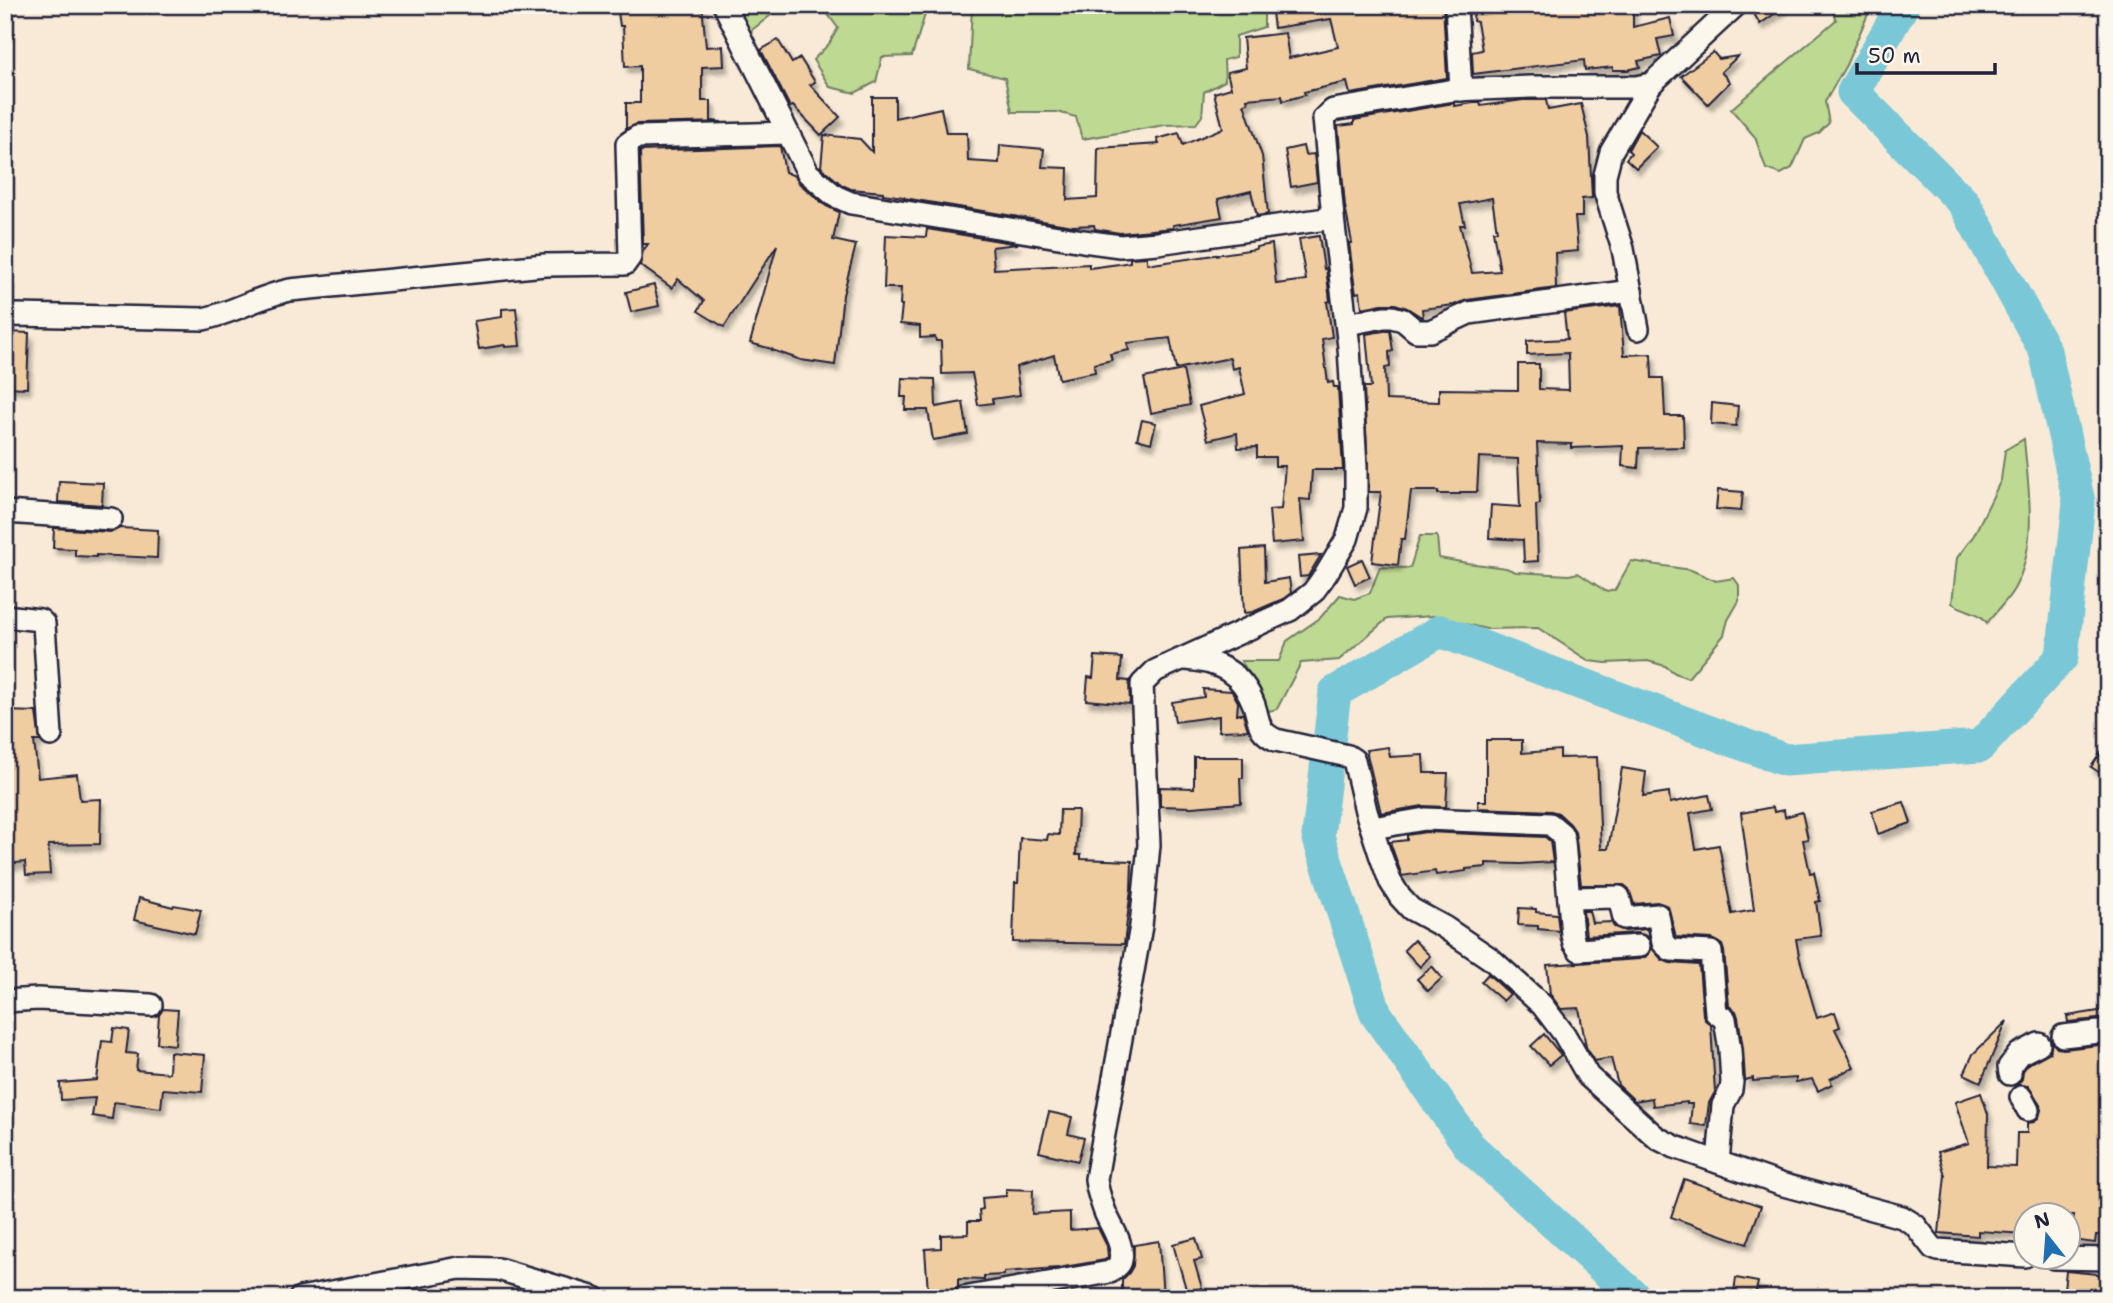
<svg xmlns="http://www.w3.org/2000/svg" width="2113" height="1303" viewBox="0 0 2113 1303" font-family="'Shantell Sans',sans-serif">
<defs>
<filter id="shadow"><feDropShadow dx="3.5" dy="6" stdDeviation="2" flood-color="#0004"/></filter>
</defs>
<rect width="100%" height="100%" fill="#f8ead6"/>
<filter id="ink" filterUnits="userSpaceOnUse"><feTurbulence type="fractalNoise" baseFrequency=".0143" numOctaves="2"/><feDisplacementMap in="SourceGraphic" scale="14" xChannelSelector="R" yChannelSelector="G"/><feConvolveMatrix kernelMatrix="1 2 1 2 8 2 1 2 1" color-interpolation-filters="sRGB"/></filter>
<g filter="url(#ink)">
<g fill="#bed991" stroke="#707e66" stroke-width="2">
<polygon points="735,5 784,5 748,33"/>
<polygon points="821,5 928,5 912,56 882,57 876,82 855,93 830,87 813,60 829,44 838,28"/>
<polygon points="972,5 1264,5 1264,27 1236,36 1236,57 1224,60 1225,81 1204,92 1202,116 1196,124 1165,125 1082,139 1076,117 1057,112 1012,112 1005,78 969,69"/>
<polygon points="1830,5 1872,5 1846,65 1825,102 1829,123 1819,133 1805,139 1792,168 1781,174 1766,169 1755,137 1731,109 1836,20"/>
<path d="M2024,439C2028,487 2039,545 2014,589C2007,601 1996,612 1987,623C1980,611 1963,611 1952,603L1957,558L1974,535L2001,480L2005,450Z"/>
<polygon points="1420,536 1437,536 1439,558 1467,563 1506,568 1516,572 1569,575 1578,573 1607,592 1615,590 1631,561 1691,570 1716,581 1734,578 1739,585 1739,601 1728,620 1724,635 1688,678 1675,673 1665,666 1648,661 1606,663 1589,661 1538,628 1486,629 1433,616 1387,619 1339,660 1301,663 1277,709 1269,711 1264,705 1259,688 1241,661 1279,661 1287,641 1320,618 1340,595 1354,599 1370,593 1380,567 1410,568"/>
</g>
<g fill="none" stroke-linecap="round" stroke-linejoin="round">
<polyline stroke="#7ac8d7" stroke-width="33" points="1636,1298 1470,1147 1376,1014 1318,836 1335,692 1440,631 1785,760 1980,746 2062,657 2079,502 2045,351 1964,203 1853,92 1903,5"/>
</g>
<g fill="#f0cca1" stroke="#22223b" stroke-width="2" fill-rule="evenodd" filter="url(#shadow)">
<polygon points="617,5 702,5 706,47 723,46 724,66 702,67 702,101 711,101 711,121 722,122 637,124 626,129 626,103 640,103 640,66 625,67 623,26 620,26"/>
<polygon points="1271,5 1443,5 1447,78 1350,94 1347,82 1304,92 1305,95 1283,101 1282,96 1247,99 1248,103 1244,104 1262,156 1268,214 1257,216 1251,191 1218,199 1222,217 1173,225 1173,228 1120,233 1095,229 1094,225 1073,226 904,198 904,197 883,194 883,192 851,189 842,185 821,167 824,135 860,139 872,152 872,97 895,97 895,118 941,108 946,133 967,133 968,161 999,163 1000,145 1044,149 1042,167 1068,168 1067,200 1097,198 1098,148 1159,144 1157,139 1179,133 1183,145 1223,128 1214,93 1231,88 1227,72 1246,68 1243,38 1285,33 1289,58 1338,47 1331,19 1274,28"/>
<polygon points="1493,5 1633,5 1633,27 1670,18 1674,36 1657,39 1661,56 1638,61 1640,67 1627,70 1613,70 1613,67 1585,70 1584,60 1473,74 1472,52 1482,50 1477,22 1473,21 1474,6 1493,8"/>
<polygon points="1749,5 1787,5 1760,24"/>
<polygon points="778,40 792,63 800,58 815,82 810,85 840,117 821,135 793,106 790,107 761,50"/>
<polygon points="1713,52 1719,59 1738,56 1721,72 1730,82 1708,104 1681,76"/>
<path d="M1523,100H1546L1548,110L1581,104L1589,137L1592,198L1582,199V217H1575L1578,251L1555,253L1556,288L1467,300L1454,305L1422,309L1423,318L1407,308L1395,304H1382L1362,308L1360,292L1356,293L1354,282L1349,243H1352L1345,206L1338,126L1354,124V120L1454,103V106L1480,102L1481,106ZM1492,198L1497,231H1493L1500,271L1472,273L1460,225H1465L1460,204Z"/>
<polygon points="1639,130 1657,147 1636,168 1626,159 1631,153 1628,150"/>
<polygon points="780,146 785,172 795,176 799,183 826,206 839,212 833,240 856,245 843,295 835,365 801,360 772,350 772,349 750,343 777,245 724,327 698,311 704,301 678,279 672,288 640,265 643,251 648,244 643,244 640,151"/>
<polygon points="1303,146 1305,155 1314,154 1317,182 1291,187 1285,150"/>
<polygon points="927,229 1018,244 992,247 994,269 1089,264 1089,268 1119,264 1130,262 1130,258 1147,257 1147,263 1153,264 1256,249 1256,247 1272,244 1276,284 1306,280 1299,239 1319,236 1324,269 1326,268 1330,301 1327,302 1332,337 1322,339 1328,383 1333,382 1334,387 1338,387 1343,470 1312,470 1310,500 1300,499 1304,541 1272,544 1269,510 1281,509 1285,466 1275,466 1275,457 1257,457 1257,447 1238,448 1237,433 1208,440 1199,406 1245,394 1239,367 1232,369 1230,358 1176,369 1170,338 1127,343 1129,350 1110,354 1112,360 1094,364 1095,372 1059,379 1054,355 1016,367 1020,395 992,399 993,403 978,405 972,373 942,374 941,341 936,341 935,337 920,338 920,326 900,324 902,305 900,305 901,288 884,288 886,235 926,237"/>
<polygon points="654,285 659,306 631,312 626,292"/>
<polygon points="1620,306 1624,355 1651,354 1652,378 1663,378 1665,416 1683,416 1684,447 1639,448 1638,468 1622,466 1623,446 1572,448 1572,444 1537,443 1540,504 1536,505 1538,561 1524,562 1523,540 1489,538 1491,505 1520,507 1518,459 1479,457 1477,492 1460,492 1460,494 1438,494 1438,491 1411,491 1405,539 1401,539 1398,565 1372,562 1381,492 1369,492 1364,387 1371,387 1366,334 1390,330 1393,351 1389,352 1390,367 1385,368 1386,400 1439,402 1439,389 1518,390 1518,364 1539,364 1539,389 1569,390 1568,353 1527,355 1527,341 1567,339 1564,313"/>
<polygon points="516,308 520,346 505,347 505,345 479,349 474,321 502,317 502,309"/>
<polygon points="9,332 29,333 27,388 5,387"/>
<polygon points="1183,370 1190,405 1151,413 1144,378"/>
<polygon points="902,378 935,379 936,407 963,402 968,434 933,440 928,410 905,410 906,397 901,397"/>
<polygon points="1712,403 1738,406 1736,426 1711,424"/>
<polygon points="1142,420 1156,423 1151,443 1137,439"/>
<polygon points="59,481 103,483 102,505 58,502"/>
<polygon points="1718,490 1743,492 1741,511 1716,509"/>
<polygon points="54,528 110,532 120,528 158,530 157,558 96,555 96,557 75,556 75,549 53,548"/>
<polygon points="1264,548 1265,582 1289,578 1291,593 1283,599 1253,612 1244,613 1241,550"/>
<polygon points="1321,555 1308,576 1300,577 1298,557"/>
<polygon points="1362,559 1370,577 1355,584 1347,566"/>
<polygon points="1095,656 1122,658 1120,680 1129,681 1130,704 1086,700 1088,677 1093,678"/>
<polygon points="1203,689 1232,691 1238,702 1237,714 1243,714 1248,730 1219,731 1219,716 1175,722 1172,702 1204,697"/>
<polygon points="5,711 36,712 40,741 34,741 38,778 77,774 80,800 101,799 100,844 48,845 50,874 26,875 25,862 5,864"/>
<polygon points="1486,740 1522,740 1522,753 1560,750 1560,758 1597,757 1601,849 1608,849 1622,768 1646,772 1643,796 1669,792 1670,803 1709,795 1712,809 1690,813 1696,849 1719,845 1732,914 1754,910 1741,813 1773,807 1774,812 1784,810 1785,817 1802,812 1808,839 1803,840 1810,873 1814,872 1820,901 1816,902 1821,936 1796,939 1799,956 1817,1018 1835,1012 1840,1027 1835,1029 1854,1067 1830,1079 1832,1084 1818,1091 1812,1079 1796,1082 1796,1078 1753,1081 1753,1078 1745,1080 1743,1048 1738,1017 1736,1011 1729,1006 1724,951 1722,945 1712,939 1676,937 1668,906 1657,902 1634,904 1629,889 1624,885 1581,885 1575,831 1570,824 1558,813 1551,811 1478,808 1478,801 1486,801"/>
<polygon points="2108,742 2108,778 2091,767"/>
<polygon points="1388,747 1390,757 1423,755 1424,773 1448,773 1446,807 1423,806 1381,813 1366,750"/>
<polygon points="1194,757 1243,757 1243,778 1240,778 1241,803 1192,807 1160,806 1160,787 1194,788"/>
<polygon points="1904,802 1911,823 1878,834 1872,811"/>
<polygon points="1060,810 1078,810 1076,855 1081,855 1081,859 1132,861 1131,890 1124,944 1013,942 1015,883 1018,883 1020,838 1047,840 1048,834 1059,835"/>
<polygon points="1426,832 1545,837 1550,841 1553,862 1520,864 1486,863 1486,867 1466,869 1466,871 1452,873 1436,875 1435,871 1402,876 1390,842 1407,840 1407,835"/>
<polygon points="139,898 173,907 174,905 201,910 195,934 134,920"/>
<polygon points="1519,908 1536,909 1536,912 1557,914 1559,931 1538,929 1538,926 1518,925"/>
<polygon points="1583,911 1589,911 1592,923 1611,922 1614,927 1625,931 1647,929 1649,938 1638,933 1586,936"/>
<polygon points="1414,940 1430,956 1420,967 1404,950"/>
<polygon points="1652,948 1662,960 1670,963 1699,965 1703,1015 1705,1020 1711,1025 1715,1092 1709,1103 1706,1126 1690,1124 1692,1104 1687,1104 1687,1102 1653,1106 1652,1098 1635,1101 1618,1085 1611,1058 1595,1061 1586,1047 1579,1008 1561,1009 1550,994 1547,965 1640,959 1647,956"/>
<polygon points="1432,966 1442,978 1428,991 1417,979"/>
<polygon points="1488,974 1510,994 1503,1001 1481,982"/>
<polygon points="163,1009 178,1010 175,1045 157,1043 159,1015"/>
<polygon points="2105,1010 2107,1018 2068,1022 2067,1016"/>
<polygon points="2007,1021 1981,1082 1964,1074 1973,1054"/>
<polygon points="114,1028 129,1030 126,1053 138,1054 136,1070 169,1073 170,1052 205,1055 202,1092 163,1089 161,1108 114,1102 112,1119 92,1116 95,1098 61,1100 60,1083 97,1080 102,1041 112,1042"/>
<polygon points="1544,1034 1561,1055 1549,1065 1531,1046"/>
<polygon points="2052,1042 2057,1048 2064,1049 2108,1044 2108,1235 2096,1235 2095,1243 2071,1240 2074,1215 2026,1215 2026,1234 1978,1231 1978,1236 1939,1233 1945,1175 1938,1152 1969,1143 1955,1102 1981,1093 1988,1114 1987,1166 2016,1167 2017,1133 2027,1133 2027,1123 2034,1122 2039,1117 2041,1110 2040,1104 2028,1086 2017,1085 2022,1079 2023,1071 2028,1064 2050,1052"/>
<polygon points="1049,1112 1072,1117 1068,1134 1084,1138 1078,1161 1039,1152"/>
<polygon points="1684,1179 1761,1206 1747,1244 1671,1217"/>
<polygon points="1006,1189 1033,1190 1032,1214 1070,1212 1070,1230 1098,1228 1107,1246 1108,1257 1105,1260 1058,1268 1004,1272 1004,1275 984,1276 984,1280 958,1279 958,1286 952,1292 928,1292 925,1249 941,1248 941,1235 968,1234 968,1221 980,1221 979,1210 983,1209 982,1198 1006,1196"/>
<polygon points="1196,1238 1202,1259 1194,1261 1202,1288 1187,1292 1173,1244"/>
<polygon points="1159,1241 1163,1298 1122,1298 1122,1280 1129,1273 1133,1266 1134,1245"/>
<polygon points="2066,1271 2108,1275 2108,1298 2063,1298"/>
<polygon points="1736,1278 1758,1282 1755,1296 1734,1292"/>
</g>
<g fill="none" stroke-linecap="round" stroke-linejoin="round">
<defs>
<g id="minor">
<polyline points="724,5 808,173 835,196 851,203 1083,241 1120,246 1158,243 1333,218"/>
<polyline points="1456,5 1461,90"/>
<path d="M5,316L17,315L203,319C233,313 259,296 290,290L545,265L625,264L630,257L627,144L637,137L787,133"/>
<polyline points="1347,324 1384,317 1392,317 1403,320 1416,331 1430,331 1469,313 1631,291"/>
<polyline points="1638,329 1623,249 1605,192 1605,175 1611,152 1651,84"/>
<polyline points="5,512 111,519"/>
<polyline points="5,616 40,620 44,624 51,735"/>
<path d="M1185,659C1218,661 1242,672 1254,705C1260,723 1257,731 1276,740L1348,756L1354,760L1366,811L1380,854L1390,881L1400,897L1411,909L1444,927L1491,959L1542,1005L1564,1034L1588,1076L1657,1138L1675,1147L1780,1184L1902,1217L1915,1225L1933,1248L1938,1250L2025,1256"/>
<polyline points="1373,828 1425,819 1550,824 1562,834 1564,842 1572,935 1574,943 1579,950 1639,946"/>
<polyline points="1569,898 1619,897 1624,918 1658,915 1663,943 1671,950 1711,952 1716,1013 1725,1019 1730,1050 1732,1082 1731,1090 1723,1105 1718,1162"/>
<polyline points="5,1001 38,999 151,1005"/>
<polyline points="2063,1036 2108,1031"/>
<polyline points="2010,1074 2009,1067 2019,1054 2039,1044"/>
<polyline points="2021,1097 2028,1110"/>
<polyline points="2054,1258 2108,1259"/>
<polyline points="300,1298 460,1268 498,1269 595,1298"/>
<path d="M963,1298L1110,1272C1115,1268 1120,1266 1121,1260C1125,1245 1110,1225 1105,1212C1101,1201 1097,1191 1096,1179L1141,926L1149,845L1142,684L1155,671L1290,610L1313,592L1326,574L1347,539L1356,508V467L1349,347L1333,218L1324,118L1333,110L1454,90L1532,87H1636L1651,84L1736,5"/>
</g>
</defs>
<use href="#minor" stroke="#22223b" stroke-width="26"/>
<use href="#minor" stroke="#fbf7ec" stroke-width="21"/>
</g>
</g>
<rect width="2113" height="1303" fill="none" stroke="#fbf7ec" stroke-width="28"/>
<rect x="14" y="14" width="2085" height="1275" fill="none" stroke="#22223b" stroke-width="2.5" filter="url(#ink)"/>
<g transform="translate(2047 1236) rotate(343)"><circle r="33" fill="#fbf7ec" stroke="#a4a2a5" stroke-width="2"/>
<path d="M0-5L12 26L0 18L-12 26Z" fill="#1f6fb2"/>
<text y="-10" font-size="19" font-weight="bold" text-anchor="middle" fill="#22223b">N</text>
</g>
<path d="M1857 63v10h138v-10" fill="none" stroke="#22223b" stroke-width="3.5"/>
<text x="1868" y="63" font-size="21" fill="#22223b" stroke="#fbf7ec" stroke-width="5" paint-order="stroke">50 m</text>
</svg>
